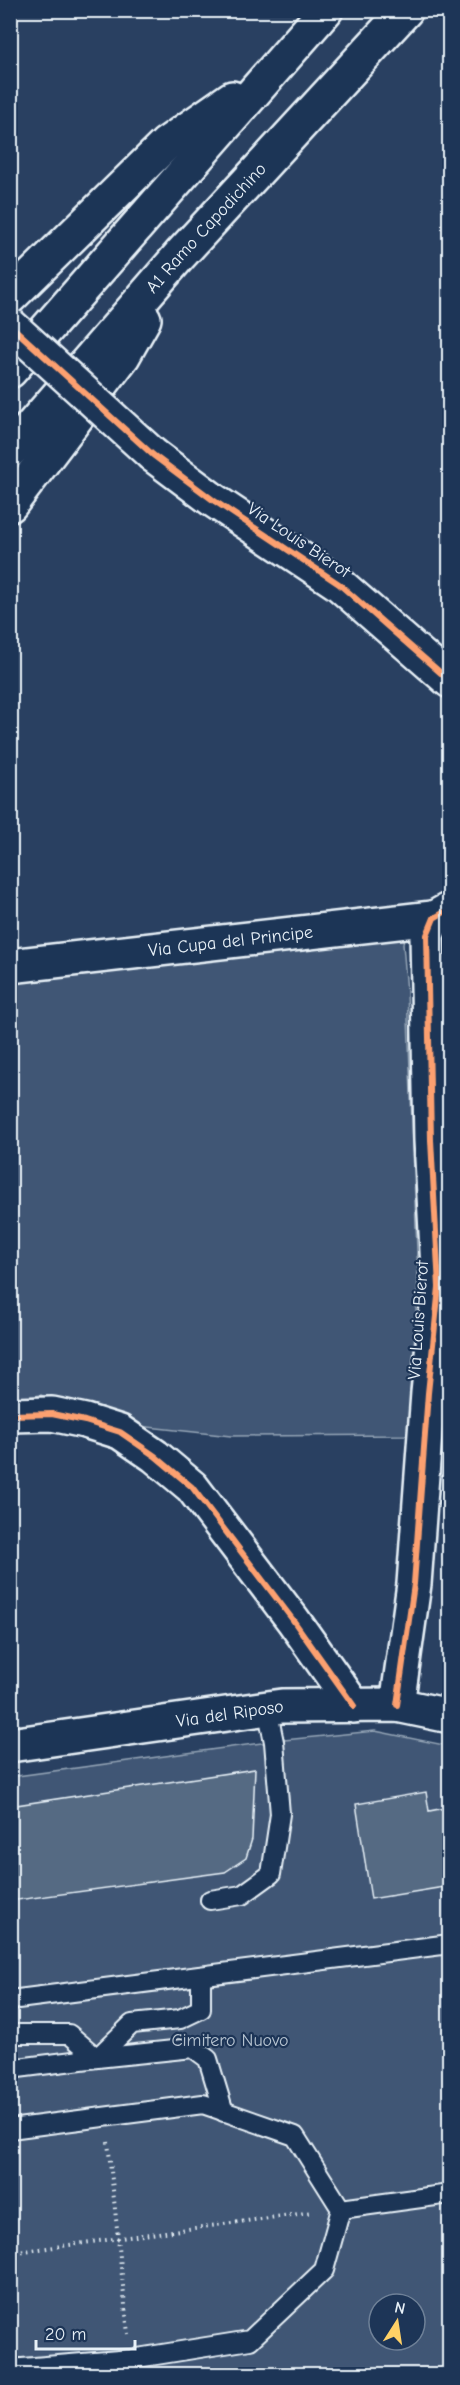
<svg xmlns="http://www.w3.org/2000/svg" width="460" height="2385" viewBox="0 0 460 2385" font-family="'Comic Neue',sans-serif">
<rect width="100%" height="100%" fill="#294061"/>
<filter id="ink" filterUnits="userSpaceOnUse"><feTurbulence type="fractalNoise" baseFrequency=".0167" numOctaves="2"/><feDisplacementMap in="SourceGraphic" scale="12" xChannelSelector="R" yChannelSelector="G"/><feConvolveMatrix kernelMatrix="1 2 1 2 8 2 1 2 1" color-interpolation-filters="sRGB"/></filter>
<g filter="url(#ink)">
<g fill="#415774" stroke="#94a4b6" stroke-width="1.5" fill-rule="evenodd">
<polygon points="405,931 403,944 407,992 418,1277 409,1435 231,1436 111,1423 41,1395 11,1400 11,974"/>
<path d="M375,1731L449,1746V2374H11L10,1777L284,1740ZM379,2304H415V2340H379Z"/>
</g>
<g fill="#556a83" stroke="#e8f1f8" stroke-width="1.5">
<polygon points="255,1769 252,1839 246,1858 225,1872 10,1901 10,1806"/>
<polygon points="426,1792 429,1811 450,1807 450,1886 371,1899 356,1804"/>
</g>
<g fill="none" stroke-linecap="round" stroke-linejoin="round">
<defs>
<g id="lane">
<polyline points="210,1900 242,1895 271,1874 280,1814 274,1742 267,1708"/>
<polyline points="10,2000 450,1944"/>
<polyline points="10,2034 69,2034 97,2058 193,2048 208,2059 224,2112"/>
<polyline points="10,2069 97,2058 132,2024 180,2019 201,2009 201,1976"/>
<polyline points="10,2129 203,2104 295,2136 341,2209 324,2270 250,2340 131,2359 10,2369"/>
<polyline points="341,2209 450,2194"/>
</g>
<g id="street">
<path id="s1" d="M10,966L450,916"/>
<polyline points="10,1415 52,1414 85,1421 120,1432 155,1456 192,1487 293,1620 354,1706"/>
</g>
<g id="secondary">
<polyline points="153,455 213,500 339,584 450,681"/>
<polyline points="397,1705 414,1584 428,1393 439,1287 431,1140 427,935 434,918 450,909"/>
</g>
<g id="primary">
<path id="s2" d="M10,1745L282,1706L397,1705L450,1716"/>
</g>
<g id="highway">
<polyline points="10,297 166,144 232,98"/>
<polyline points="10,371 326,10"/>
<path id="s3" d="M10,451L180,255L406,10"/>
<polyline points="10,505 123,356 144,319"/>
</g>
</defs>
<use href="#lane" stroke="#e8f1f8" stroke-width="22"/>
<use href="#street" stroke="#e8f1f8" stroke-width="38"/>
<use href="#secondary" stroke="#e8f1f8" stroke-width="38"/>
<use href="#primary" stroke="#e8f1f8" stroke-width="38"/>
<use href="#highway" stroke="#e8f1f8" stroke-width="38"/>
<g stroke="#e8f1f8" stroke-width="4" stroke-dasharray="1.5 4.5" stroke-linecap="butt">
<polyline points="108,2142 128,2334"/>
<polyline points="10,2253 313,2212"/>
</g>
<use href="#lane" stroke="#1d3557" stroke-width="18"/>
<use href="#street" stroke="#1d3557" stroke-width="33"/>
<use href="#secondary" stroke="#1d3557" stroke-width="33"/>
<use href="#primary" stroke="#1d3557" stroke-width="33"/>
<use href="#highway" stroke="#1d3557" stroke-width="33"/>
<defs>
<polyline id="secondary-bridge" points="10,325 153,455"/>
</defs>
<use href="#secondary-bridge" stroke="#e8f1f8" stroke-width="38" stroke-linecap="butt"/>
<use href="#secondary-bridge" stroke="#1d3557" stroke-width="33"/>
<defs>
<g id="cycleway">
<polyline points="10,325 153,455 213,500 339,584 450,681"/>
<polyline points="10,1415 52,1414 85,1421 120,1432 155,1456 192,1487 293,1620 354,1706"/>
<polyline points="397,1705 414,1584 428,1393 439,1287 431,1140 427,935 434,918 450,909"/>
</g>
</defs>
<use href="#cycleway" stroke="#1d3557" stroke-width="10"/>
<use href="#cycleway" stroke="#fca06f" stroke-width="6"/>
</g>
</g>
<g text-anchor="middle" stroke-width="4.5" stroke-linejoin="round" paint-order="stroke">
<g font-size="18" fill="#e8f1f8" stroke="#1d3557">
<text dy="6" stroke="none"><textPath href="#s3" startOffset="297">A1 Ramo Capodichino</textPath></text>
<text transform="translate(299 540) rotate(34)" y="6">Via Louis Bierot</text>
<text dy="6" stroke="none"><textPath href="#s1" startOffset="222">Via Cupa del Principe</textPath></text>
<text transform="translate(418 1320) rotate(-86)" y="6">Via Louis Bierot</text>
<text dy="6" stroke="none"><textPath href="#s2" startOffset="222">Via del Riposo</textPath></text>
</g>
<g font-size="18" fill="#b6c3d0" stroke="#1d3557">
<text x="230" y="2046">Cimitero Nuovo</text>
</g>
</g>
<rect width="460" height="2385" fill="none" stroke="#1d3557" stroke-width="36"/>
<rect x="18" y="18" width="424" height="2349" fill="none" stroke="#e8f1f8" stroke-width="2" filter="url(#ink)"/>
<g transform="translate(397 2322) rotate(12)"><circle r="28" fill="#1d3557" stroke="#6e8097" stroke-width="1.5"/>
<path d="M0-4.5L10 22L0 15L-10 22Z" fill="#ffd166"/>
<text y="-9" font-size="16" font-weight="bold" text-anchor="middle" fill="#e8f1f8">N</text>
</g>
<path d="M36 2340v9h99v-9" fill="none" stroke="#e8f1f8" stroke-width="3"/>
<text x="45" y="2340" font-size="18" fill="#e8f1f8" stroke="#1d3557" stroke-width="4.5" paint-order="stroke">20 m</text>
</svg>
